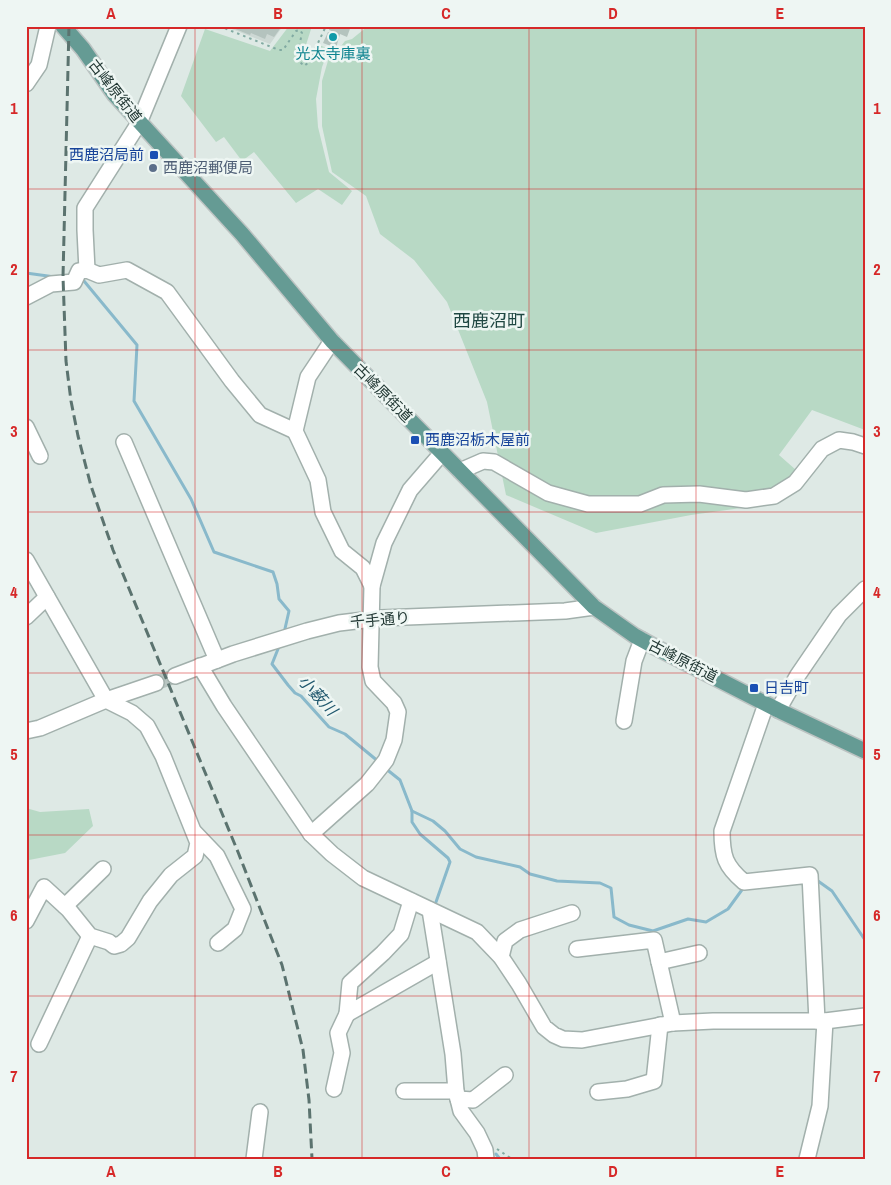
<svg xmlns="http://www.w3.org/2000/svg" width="891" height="1185" viewBox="0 0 891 1185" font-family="'Archivo Narrow','Noto Sans JP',sans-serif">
<rect width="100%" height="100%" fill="#dee9e5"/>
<polygon fill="#cdd8d4" points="224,26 283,26 270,44"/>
<g fill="#b8d9c5">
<polygon points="289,26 312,26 305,48 305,60 312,63 319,45 329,49 322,67 316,99 318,127 329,172 352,191 342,205 318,189 296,203 254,152 242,161 224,137 216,142 181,96 205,29 270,51"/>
<polygon points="368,26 865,26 865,430 812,410 779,455 796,470 777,503 691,515 596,533 506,495 487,402 447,302 414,260 380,234 366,196 332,172 322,126 322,81 330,54 338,50 345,41 352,39"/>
<polygon points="26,808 40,812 89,809 93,826 65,853 29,860 26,864"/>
</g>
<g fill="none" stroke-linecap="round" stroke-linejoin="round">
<g stroke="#89b9cb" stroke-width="3">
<polyline points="26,273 55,277"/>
<polyline points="79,280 84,281 137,345 134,401 191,499 214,552 273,572 277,584 279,599 289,611 284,633"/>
<polyline points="280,644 272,664 288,685 295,693 301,696 329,727 345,734 379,762"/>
<polyline points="385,768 400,780 412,811 412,822 420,834 448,858 450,862 436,902"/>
<polyline points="412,811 433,821 445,831 460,849 476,857 520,867 530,874 557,881 600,883 611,888 614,917 629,925 653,931 688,919 706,922 728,909 744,887"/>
<polyline points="814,881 818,881 832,891 865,940"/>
<polyline points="496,1154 500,1159"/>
</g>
</g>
<g fill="#b4c3be">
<polygon points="228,26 282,26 274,37 267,34 265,39 251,33 250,35"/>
<polygon points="330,26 351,26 347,37 340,34 336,48 323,43 328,32 333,34 334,32 329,30"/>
</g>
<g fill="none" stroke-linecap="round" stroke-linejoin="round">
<polyline stroke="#b8c5c1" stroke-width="15" stroke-dasharray="15 8" stroke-linecap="butt" points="156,683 175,676"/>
<defs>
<g id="minor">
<polyline points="26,84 39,65 48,26"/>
<polyline points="87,270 85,230 85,208 139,123 179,26"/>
<polyline points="26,297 51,284 74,282 79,271 87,270 99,275 127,270 167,292 232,381 260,415 295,431"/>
<polyline points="332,341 308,377 295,431 318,480 323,512 342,551 363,568 372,586"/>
<polyline points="26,427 40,456"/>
<polyline points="124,442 217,660"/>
<polyline points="460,471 483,461 494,462 548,493 588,504 640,504 663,495 699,494 746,500 774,496 795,483 822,449 839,440 853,442 865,446"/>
<polyline points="26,560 106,700 132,713 147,726 163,756 198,843 195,856 171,875 150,901 128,938 121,944 114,946 109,942 90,936 69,910 44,887 26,921"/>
<polyline points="26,617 47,597"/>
<polyline points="200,666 224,706 311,834 332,854 363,878 477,932 501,957 519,984 544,1027 554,1035 563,1039 582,1040 673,1023 713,1021 825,1021 865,1016"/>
<polyline points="175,676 233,654 307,631 339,623 381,618 565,611 594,607"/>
<path d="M766,704L722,831C722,856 725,866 744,882L810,875L817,1021"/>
<polyline points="778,710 798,675 839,615 865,589"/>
<polyline points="624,721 634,661 642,640"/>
<polyline points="26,731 40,728 106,700 156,683"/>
<polyline points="195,833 217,856 243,909 235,929 218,943"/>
<polyline points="311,834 367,784 386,760 394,740 398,712 394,703 373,681 370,667 372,586 384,543 410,490 442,453"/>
<polyline points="411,901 401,934 383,953 350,983 347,1014 438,962"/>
<polyline points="65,906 103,869"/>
<polyline points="430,910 453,1054 456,1091 461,1111 477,1133 485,1150 486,1159"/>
<polyline points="577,949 654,940 673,1023"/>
<polyline points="501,957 505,941 520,930 572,913"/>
<polyline points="659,962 699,953"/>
<polyline points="39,1044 90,936"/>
<polyline points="334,1089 342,1053 338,1033 347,1014"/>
<polyline points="404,1091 456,1091"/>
<polyline points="598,1092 627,1089 654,1081 660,1025"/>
<polyline points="458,1099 473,1100 505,1075"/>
<polyline points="254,1159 260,1112"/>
<polyline points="807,1159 820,1106 825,1021"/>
</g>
<polyline id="major" points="63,26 83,49 115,95 242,234 332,341 594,607 635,636 655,647 778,710 865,751"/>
</defs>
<use href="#minor" stroke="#a2b0ac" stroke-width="18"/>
<use href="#major" stroke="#bcc3c2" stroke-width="18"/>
<g stroke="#81aaa2" stroke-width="2" stroke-dasharray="2.5 4" stroke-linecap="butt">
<polyline points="219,26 279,50 283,50 296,31 300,30 302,33 299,47 299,61 304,66 309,62 326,26"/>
<polyline points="497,1149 512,1159"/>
</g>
<use href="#minor" stroke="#fff" stroke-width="15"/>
<use href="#major" stroke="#659b94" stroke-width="15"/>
<polyline stroke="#5b736f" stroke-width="3" stroke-dasharray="10 5" stroke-linecap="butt" points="69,26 63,277 66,361 71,401 78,436 91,486 113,550 238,852 282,965 303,1050 309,1100 312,1159"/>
</g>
<path fill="none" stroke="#d62828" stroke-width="1" stroke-opacity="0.55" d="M195,26V1159M362,26V1159M529,26V1159M696,26V1159M26,189H865M26,350H865M26,512H865M26,673H865M26,835H865M26,996H865"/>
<circle fill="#0f9aa8" stroke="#eef6f3" stroke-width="2" cx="333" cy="37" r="5"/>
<g fill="#1a4fb4" stroke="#eef6f3" stroke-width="2">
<rect x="149" y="150" width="10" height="10" rx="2.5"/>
<rect x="410" y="435" width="10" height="10" rx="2.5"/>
<rect x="749" y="683" width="10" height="10" rx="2.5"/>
</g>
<circle fill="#5c6f8a" stroke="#eef6f3" stroke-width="2" cx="153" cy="168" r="5"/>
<g text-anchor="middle" stroke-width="5" stroke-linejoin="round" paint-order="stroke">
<g font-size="15" fill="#0d838f" stroke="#eef6f3">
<text x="333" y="59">光太寺庫裏</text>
</g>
<g font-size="15" fill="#213733" stroke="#eef6f3">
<text transform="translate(115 91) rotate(52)" y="5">古峰原街道</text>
<text transform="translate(383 393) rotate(45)" y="5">古峰原街道</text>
<text transform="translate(380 620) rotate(-5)" y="5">千手通り</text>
<text transform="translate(683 661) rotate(27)" y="5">古峰原街道</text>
</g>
<g font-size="15" fill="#164399" stroke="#eef6f3" text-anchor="start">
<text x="144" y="160" text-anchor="end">西鹿沼局前</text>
<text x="425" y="445">西鹿沼栃木屋前</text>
<text x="764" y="693">日吉町</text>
</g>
<g font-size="15" fill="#4e5e75" stroke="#eef6f3" text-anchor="start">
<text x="163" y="173">西鹿沼郵便局</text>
</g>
<g font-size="16" font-style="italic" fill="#20586e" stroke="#eef6f3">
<text transform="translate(318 695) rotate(47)" y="6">小薮川</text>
</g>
<g font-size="18" fill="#1f4742" stroke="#eef6f3">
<text x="489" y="327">西鹿沼町</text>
</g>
</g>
<rect width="891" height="1185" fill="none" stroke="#eef6f3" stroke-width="55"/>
<rect x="28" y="28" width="836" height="1130" fill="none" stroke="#d62828" stroke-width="2"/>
<g font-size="16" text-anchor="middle" font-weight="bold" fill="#d62828">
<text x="111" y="19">A</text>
<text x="278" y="19">B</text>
<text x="446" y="19">C</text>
<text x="613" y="19">D</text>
<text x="780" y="19">E</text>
<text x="14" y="114">1</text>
<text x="877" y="114">1</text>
<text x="14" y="275">2</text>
<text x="877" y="275">2</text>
<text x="14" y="437">3</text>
<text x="877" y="437">3</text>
<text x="14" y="598">4</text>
<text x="877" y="598">4</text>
<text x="14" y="760">5</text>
<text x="877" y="760">5</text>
<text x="14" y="921">6</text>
<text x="877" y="921">6</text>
<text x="14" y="1082">7</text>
<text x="877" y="1082">7</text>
<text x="111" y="1177">A</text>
<text x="278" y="1177">B</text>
<text x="446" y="1177">C</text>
<text x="613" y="1177">D</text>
<text x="780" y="1177">E</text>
</g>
</svg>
